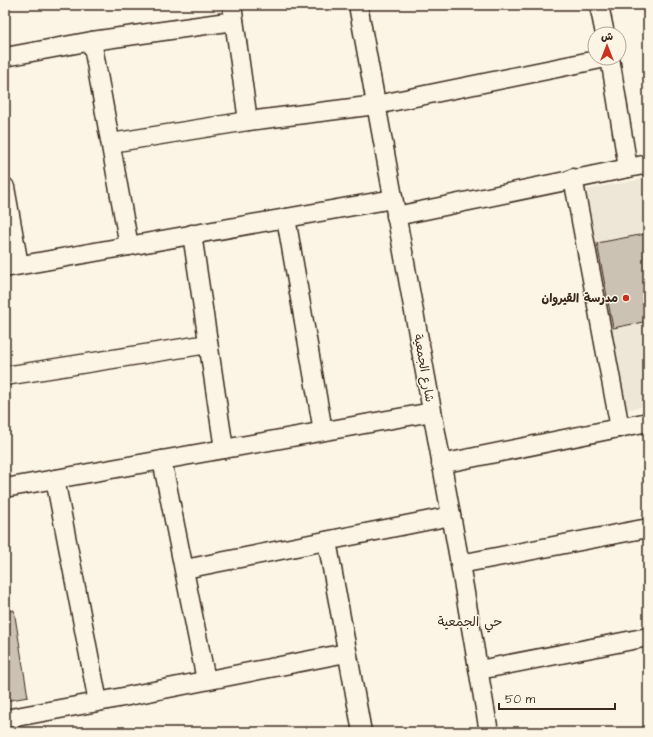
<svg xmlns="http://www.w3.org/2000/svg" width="653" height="737" viewBox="0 0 653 737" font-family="'Architects Daughter','Playpen Sans Arabic',sans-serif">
<rect width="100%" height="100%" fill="#fcf5e5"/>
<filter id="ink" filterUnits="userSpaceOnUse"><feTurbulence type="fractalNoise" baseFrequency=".025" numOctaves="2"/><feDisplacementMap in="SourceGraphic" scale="8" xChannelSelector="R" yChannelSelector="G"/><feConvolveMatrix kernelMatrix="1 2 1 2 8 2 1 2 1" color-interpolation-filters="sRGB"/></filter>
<g filter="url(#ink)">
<polygon fill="#eee6d6" points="648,178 648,405 626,410 584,190"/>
<g fill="#ccc2b3" stroke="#3b2a1e">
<polygon points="645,234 648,249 648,321 613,328 597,243"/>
<polygon points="14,610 28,697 5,701 5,612"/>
</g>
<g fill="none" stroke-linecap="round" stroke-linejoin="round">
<defs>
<g id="street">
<polyline points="232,5 248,121"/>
<polyline points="358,5 460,564 489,732"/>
<polyline points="599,5 605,34"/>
<polyline points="92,41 129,246"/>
<polyline points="5,57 92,41 234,21"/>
<polyline points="610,58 628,168"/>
<polyline points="111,143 248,121 376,105 606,58"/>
<polyline points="573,178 620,428"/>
<polyline points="5,187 19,265"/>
<polyline points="396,216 648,164"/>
<polyline points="286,218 323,431"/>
<polyline points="192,234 224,449"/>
<polyline points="5,268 393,199"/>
<polyline points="5,376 208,344"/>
<polyline points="162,460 206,680"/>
<polyline points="441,464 648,422"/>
<polyline points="55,479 98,702"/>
<polyline points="5,488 432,412"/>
<polyline points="327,541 362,732"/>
<polyline points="460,564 648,528"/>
<polyline points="185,569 451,516"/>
<polyline points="479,670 648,637"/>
<polyline points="5,719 98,702 346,653"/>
</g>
</defs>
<use href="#street" stroke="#3b2a1e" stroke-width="21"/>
<use href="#street" stroke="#fcf5e5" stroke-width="18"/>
</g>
</g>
<circle fill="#c8321e" stroke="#fcf5e5" stroke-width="1.5" cx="626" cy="298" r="4"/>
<g text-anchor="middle" stroke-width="3" stroke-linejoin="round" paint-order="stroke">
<g font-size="12" font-weight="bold" fill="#3b2a1e" stroke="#fcf5e5" text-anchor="end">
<text x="618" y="302">مدرسة القيروان</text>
</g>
<g font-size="12" fill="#3b2a1e" stroke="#fcf5e5">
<text transform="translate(424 368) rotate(80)" y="4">شارع الجمعية</text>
</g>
<g font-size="13" fill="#3b2a1e" stroke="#fcf5e5">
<text x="470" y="626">حي الجمعية</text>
</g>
</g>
<rect width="653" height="737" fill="none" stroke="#fcf5e5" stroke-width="20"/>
<rect x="10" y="10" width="633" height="717" fill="none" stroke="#3b2a1e" stroke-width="1.5" filter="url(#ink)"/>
<g transform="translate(607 46)"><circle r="19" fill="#fcf5e5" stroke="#afa495"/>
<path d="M0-3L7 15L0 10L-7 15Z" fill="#c8321e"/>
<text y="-6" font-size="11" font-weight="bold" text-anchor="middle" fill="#3b2a1e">ش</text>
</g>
<path d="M499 703v6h116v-6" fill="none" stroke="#3b2a1e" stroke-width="2"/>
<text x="505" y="703" font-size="12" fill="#3b2a1e" stroke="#fcf5e5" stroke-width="3" paint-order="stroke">50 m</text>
</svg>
